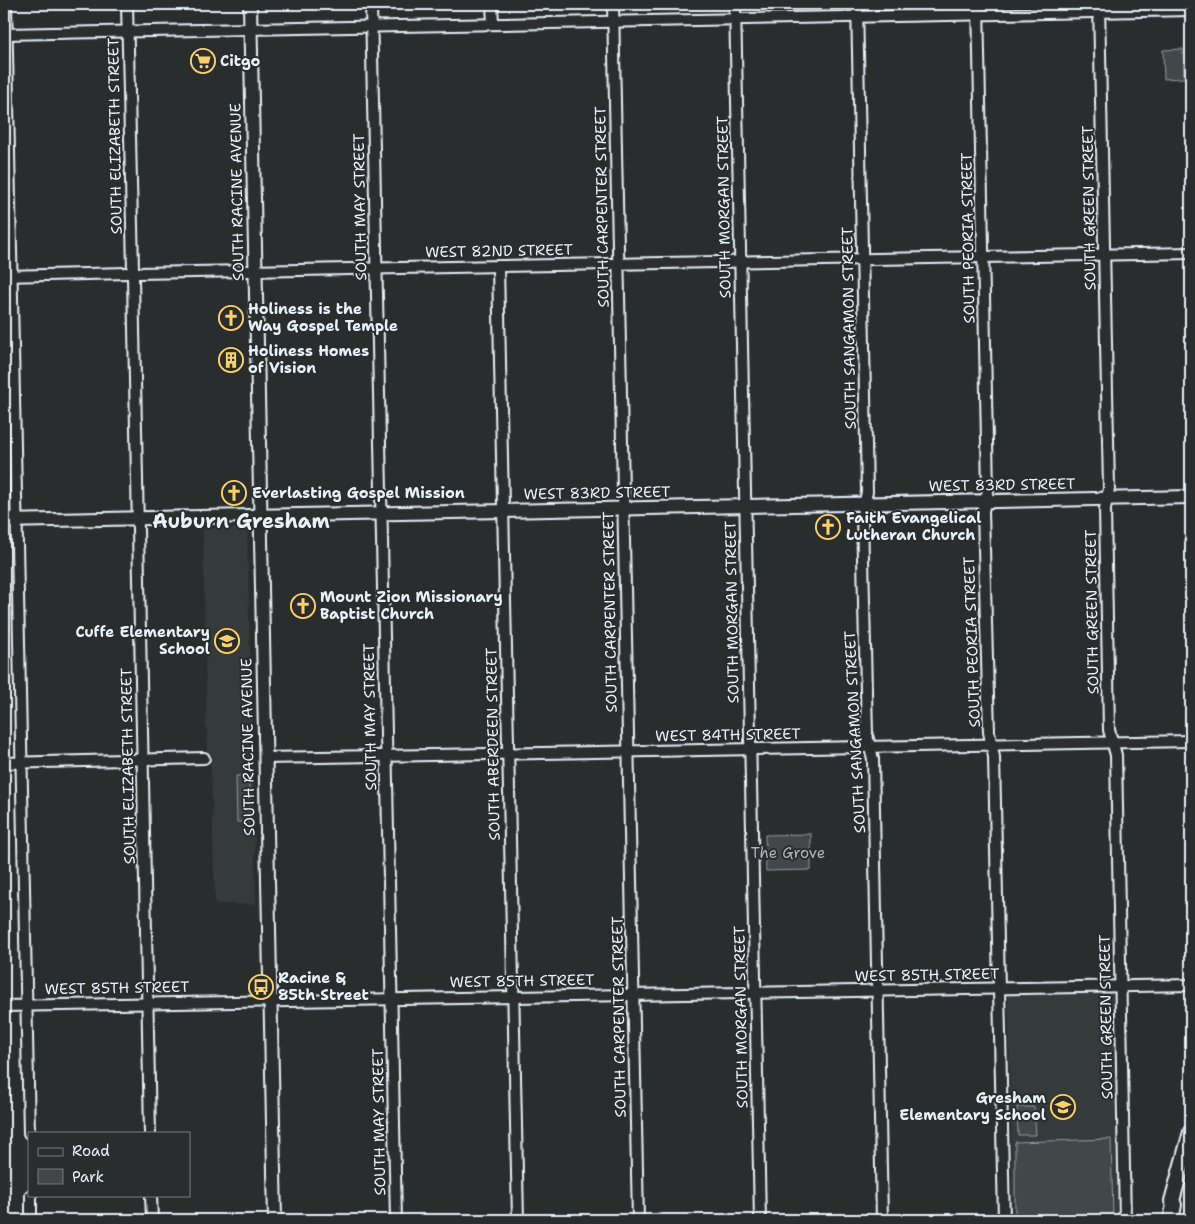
<svg xmlns="http://www.w3.org/2000/svg" width="1195" height="1224" viewBox="0 0 1195 1224" font-family="'Shantell Sans',sans-serif">
<rect width="100%" height="100%" fill="#2a2d2e"/>
<filter id="ink" filterUnits="userSpaceOnUse"><feTurbulence type="fractalNoise" baseFrequency=".02" numOctaves="2"/><feDisplacementMap in="SourceGraphic" scale="10" xChannelSelector="R" yChannelSelector="G"/><feConvolveMatrix kernelMatrix="1 2 1 2 8 2 1 2 1" color-interpolation-filters="sRGB"/></filter>
<g filter="url(#ink)">
<g fill="#363a3b">
<polygon points="203,528 247,528 256,904 215,904 211,767 207,753"/>
<polygon points="1114,992 1117,1219 1013,1220 1008,995"/>
</g>
<g fill="#424648" stroke="#959ca0">
<polygon points="1183,49 1184,78 1164,79 1163,50"/>
<polygon points="236,776 249,776 249,822 237,822"/>
<polygon points="811,834 811,870 766,871 765,835"/>
<polygon points="1017,1107 1034,1107 1036,1135 1018,1135"/>
<polygon points="1111,1139 1113,1217 1015,1218 1015,1142"/>
</g>
<g fill="none" stroke-linecap="round" stroke-linejoin="round">
<defs>
<g id="minor">
<polyline points="6,4 29,1133"/>
<polyline points="127,4 133,269"/>
<polyline points="371,4 396,1220"/>
<polyline points="492,4 493,24"/>
<polyline points="613,4 638,1220"/>
<polyline points="735,4 760,1220"/>
<polyline points="857,4 867,492 862,514 867,735 873,759 882,1220"/>
<polyline points="978,4 988,490 983,511 989,732 994,757 1004,1220"/>
<polyline points="1099,4 1109,488 1105,509 1109,730 1116,755 1125,1220"/>
<polyline points="4,34 1191,10"/>
<polyline points="498,266 518,1220"/>
<polyline points="138,273 1191,253"/>
<polyline points="4,276 128,273"/>
<polyline points="133,278 150,1133"/>
<polyline points="265,758 1191,741"/>
<polyline points="4,763 204,758"/>
<polyline points="4,1006 1191,985"/>
<polyline points="31,1195 31,1220"/>
<polyline points="151,1195 152,1220"/>
</g>
<g id="tertiary">
<polyline points="250,4 275,1220"/>
<polyline points="4,521 1191,497"/>
</g>
<polyline id="secondary" points="1171,1220 1174,1205 1172,1201 1191,1132"/>
</defs>
<use href="#minor" stroke="#e8f1f8" stroke-width="14"/>
<use href="#tertiary" stroke="#e8f1f8" stroke-width="16"/>
<use href="#secondary" stroke="#e8f1f8" stroke-width="18"/>
<use href="#minor" stroke="#2a2d2e" stroke-width="10"/>
<use href="#tertiary" stroke="#2a2d2e" stroke-width="12"/>
<use href="#secondary" stroke="#2a2d2e" stroke-width="14"/>
</g>
</g>
<defs>
<symbol id="supermarket-ring" viewBox="-11 -11 22 22"><circle r="9.5" fill="#2a2d2e" stroke="#ffd166" stroke-width="1.5"/><path d="M-6-5.5h2.5l.6 2H6L4.5 2H-2.5L-4.4-4H-6ZM-1.5 3.2a1.3 1.3 0 1 0 .1 0ZM3 3.2a1.3 1.3 0 1 0 .1 0Z" fill="#ffd166"/></symbol>
<symbol id="church-ring" viewBox="-11 -11 22 22"><circle r="9.5" fill="#2a2d2e" stroke="#ffd166" stroke-width="1.5"/><path d="M-1.2-6h2.4v3.5h3.3v2.4h-3.3V6h-2.4V-.1h-3.3v-2.4h3.3Z" fill="#ffd166"/></symbol>
<symbol id="building-ring" viewBox="-11 -11 22 22"><circle r="9.5" fill="#2a2d2e" stroke="#ffd166" stroke-width="1.5"/><path d="M-4-6H4V6H1V3H-1V6H-4ZM-2.5-4.3h1.7v1.8h-1.7ZM.8-4.3h1.7v1.8H.8ZM-2.5-1h1.7V.8h-1.7ZM.8-1h1.7V.8H.8Z" fill="#ffd166"/></symbol>
<symbol id="school-ring" viewBox="-11 -11 22 22"><circle r="9.5" fill="#2a2d2e" stroke="#ffd166" stroke-width="1.5"/><path d="M0-5L7-2L0 1L-7-2ZM-4 1L0 2.5L4 1V4Q0 6-4 4Z" fill="#ffd166"/></symbol>
<symbol id="bus-ring" viewBox="-11 -11 22 22"><circle r="9.5" fill="#2a2d2e" stroke="#ffd166" stroke-width="1.5"/><path d="M-5-6H5V4H4V6H2V4H-2V6H-4V4H-5ZM-3.5-4V0h7V-4ZM-3.5 1.2v1.5H-2V1.2ZM2 1.2v1.5H3.5V1.2Z" fill="#ffd166"/></symbol>
</defs>
<g fill-rule="evenodd">
<use href="#supermarket-ring" x="189" y="47" width="28" height="28"/>
<use href="#church-ring" x="217" y="304" width="28" height="28"/>
<use href="#building-ring" x="217" y="346" width="28" height="28"/>
<use href="#church-ring" x="220" y="479" width="28" height="28"/>
<use href="#church-ring" x="814" y="513" width="28" height="28"/>
<use href="#church-ring" x="289" y="592" width="28" height="28"/>
<use href="#school-ring" x="213" y="627" width="28" height="28"/>
<use href="#bus-ring" x="247" y="973" width="28" height="28"/>
<use href="#school-ring" x="1049" y="1093" width="28" height="28"/>
</g>
<g text-anchor="middle" stroke-width="4" stroke-linejoin="round" paint-order="stroke">
<g font-size="15" font-weight="bold" fill="#e8f1f8" stroke="#2a2d2e" text-anchor="start">
<text x="220" y="66">Citgo</text>
<text x="248" y="314">Holiness is the<tspan x="248" dy="17">Way Gospel Temple</tspan></text>
<text x="248" y="356">Holiness Homes<tspan x="248" dy="17">of Vision</tspan></text>
<text x="252" y="498">Everlasting Gospel Mission</text>
<text x="846" y="523">Faith Evangelical<tspan x="846" dy="17">Lutheran Church</tspan></text>
<text x="320" y="602">Mount Zion Missionary<tspan x="320" dy="17">Baptist Church</tspan></text>
<text x="210" y="637" text-anchor="end">Cuffe Elementary<tspan x="210" dy="17">School</tspan></text>
<text x="278" y="983">Racine &amp;<tspan x="278" dy="17">85th Street</tspan></text>
<text x="1046" y="1103" text-anchor="end">Gresham<tspan x="1046" dy="17">Elementary School</tspan></text>
</g>
<g font-size="15" fill="#e8f1f8" stroke="#2a2d2e">
<text transform="translate(115 136) rotate(-91)" y="5">SOUTH ELIZABETH STREET</text>
<text transform="translate(237 192) rotate(-91)" y="5">SOUTH RACINE AVENUE</text>
<text transform="translate(360 207) rotate(-91)" y="5">SOUTH MAY STREET</text>
<text transform="translate(602 207) rotate(-91)" y="5">SOUTH CARPENTER STREET</text>
<text transform="translate(724 207) rotate(-91)" y="5">SOUTH MORGAN STREET</text>
<text transform="translate(1089 208) rotate(-91)" y="5">SOUTH GREEN STREET</text>
<text transform="translate(968 238) rotate(-91)" y="5">SOUTH PEORIA STREET</text>
<text transform="translate(499 251) rotate(-1)" y="5">WEST 82ND STREET</text>
<text transform="translate(849 328) rotate(-91)" y="5">SOUTH SANGAMON STREET</text>
<text transform="translate(1002 485) rotate(-1)" y="5">WEST 83RD STREET</text>
<text transform="translate(597 493) rotate(-1)" y="5">WEST 83RD STREET</text>
<text transform="translate(610 612) rotate(-91)" y="5">SOUTH CARPENTER STREET</text>
<text transform="translate(732 612) rotate(-91)" y="5">SOUTH MORGAN STREET</text>
<text transform="translate(1092 612) rotate(-91)" y="5">SOUTH GREEN STREET</text>
<text transform="translate(972 642) rotate(-92)" y="5">SOUTH PEORIA STREET</text>
<text transform="translate(370 717) rotate(-91)" y="5">SOUTH MAY STREET</text>
<text transform="translate(855 732) rotate(-93)" y="5">SOUTH SANGAMON STREET</text>
<text transform="translate(728 735) rotate(-1)" y="5">WEST 84TH STREET</text>
<text transform="translate(493 744) rotate(-91)" y="5">SOUTH ABERDEEN STREET</text>
<text transform="translate(248 747) rotate(-91)" y="5">SOUTH RACINE AVENUE</text>
<text transform="translate(128 766) rotate(-91)" y="5">SOUTH ELIZABETH STREET</text>
<text transform="translate(927 975) rotate(-1)" y="5">WEST 85TH STREET</text>
<text transform="translate(522 981) rotate(-1)" y="5">WEST 85TH STREET</text>
<text transform="translate(117 988) rotate(-1)" y="5">WEST 85TH STREET</text>
<text transform="translate(619 1017) rotate(-91)" y="5">SOUTH CARPENTER STREET</text>
<text transform="translate(741 1017) rotate(-91)" y="5">SOUTH MORGAN STREET</text>
<text transform="translate(1106 1017) rotate(-91)" y="5">SOUTH GREEN STREET</text>
<text transform="translate(379 1122) rotate(-91)" y="5">SOUTH MAY STREET</text>
</g>
<g font-size="15" fill="#aeb5ba" stroke="#2a2d2e">
<text x="788" y="858">The Grove</text>
</g>
<g font-size="20" font-weight="bold" fill="#e8f1f8" stroke="#2a2d2e">
<text x="241" y="528">Auburn Gresham</text>
</g>
</g>
<rect width="1195" height="1224" fill="none" stroke="#2a2d2e" stroke-width="20"/>
<rect x="10" y="10" width="1175" height="1204" fill="none" stroke="#e8f1f8" stroke-width="2" filter="url(#ink)"/>
<rect x="28" y="1132" width="162" height="65" fill="#2a2d2e" stroke="#767b7f"/>
<rect x="38" y="1148" width="25" height="8" fill="#2a2d2e" stroke="#767b7f"/>
<text x="72" y="1156" font-size="15" fill="#e8f1f8">Road</text>
<rect x="38" y="1169" width="25" height="15" fill="#424648" stroke="#767b7f"/>
<text x="72" y="1182" font-size="15" fill="#e8f1f8">Park</text>
</svg>
